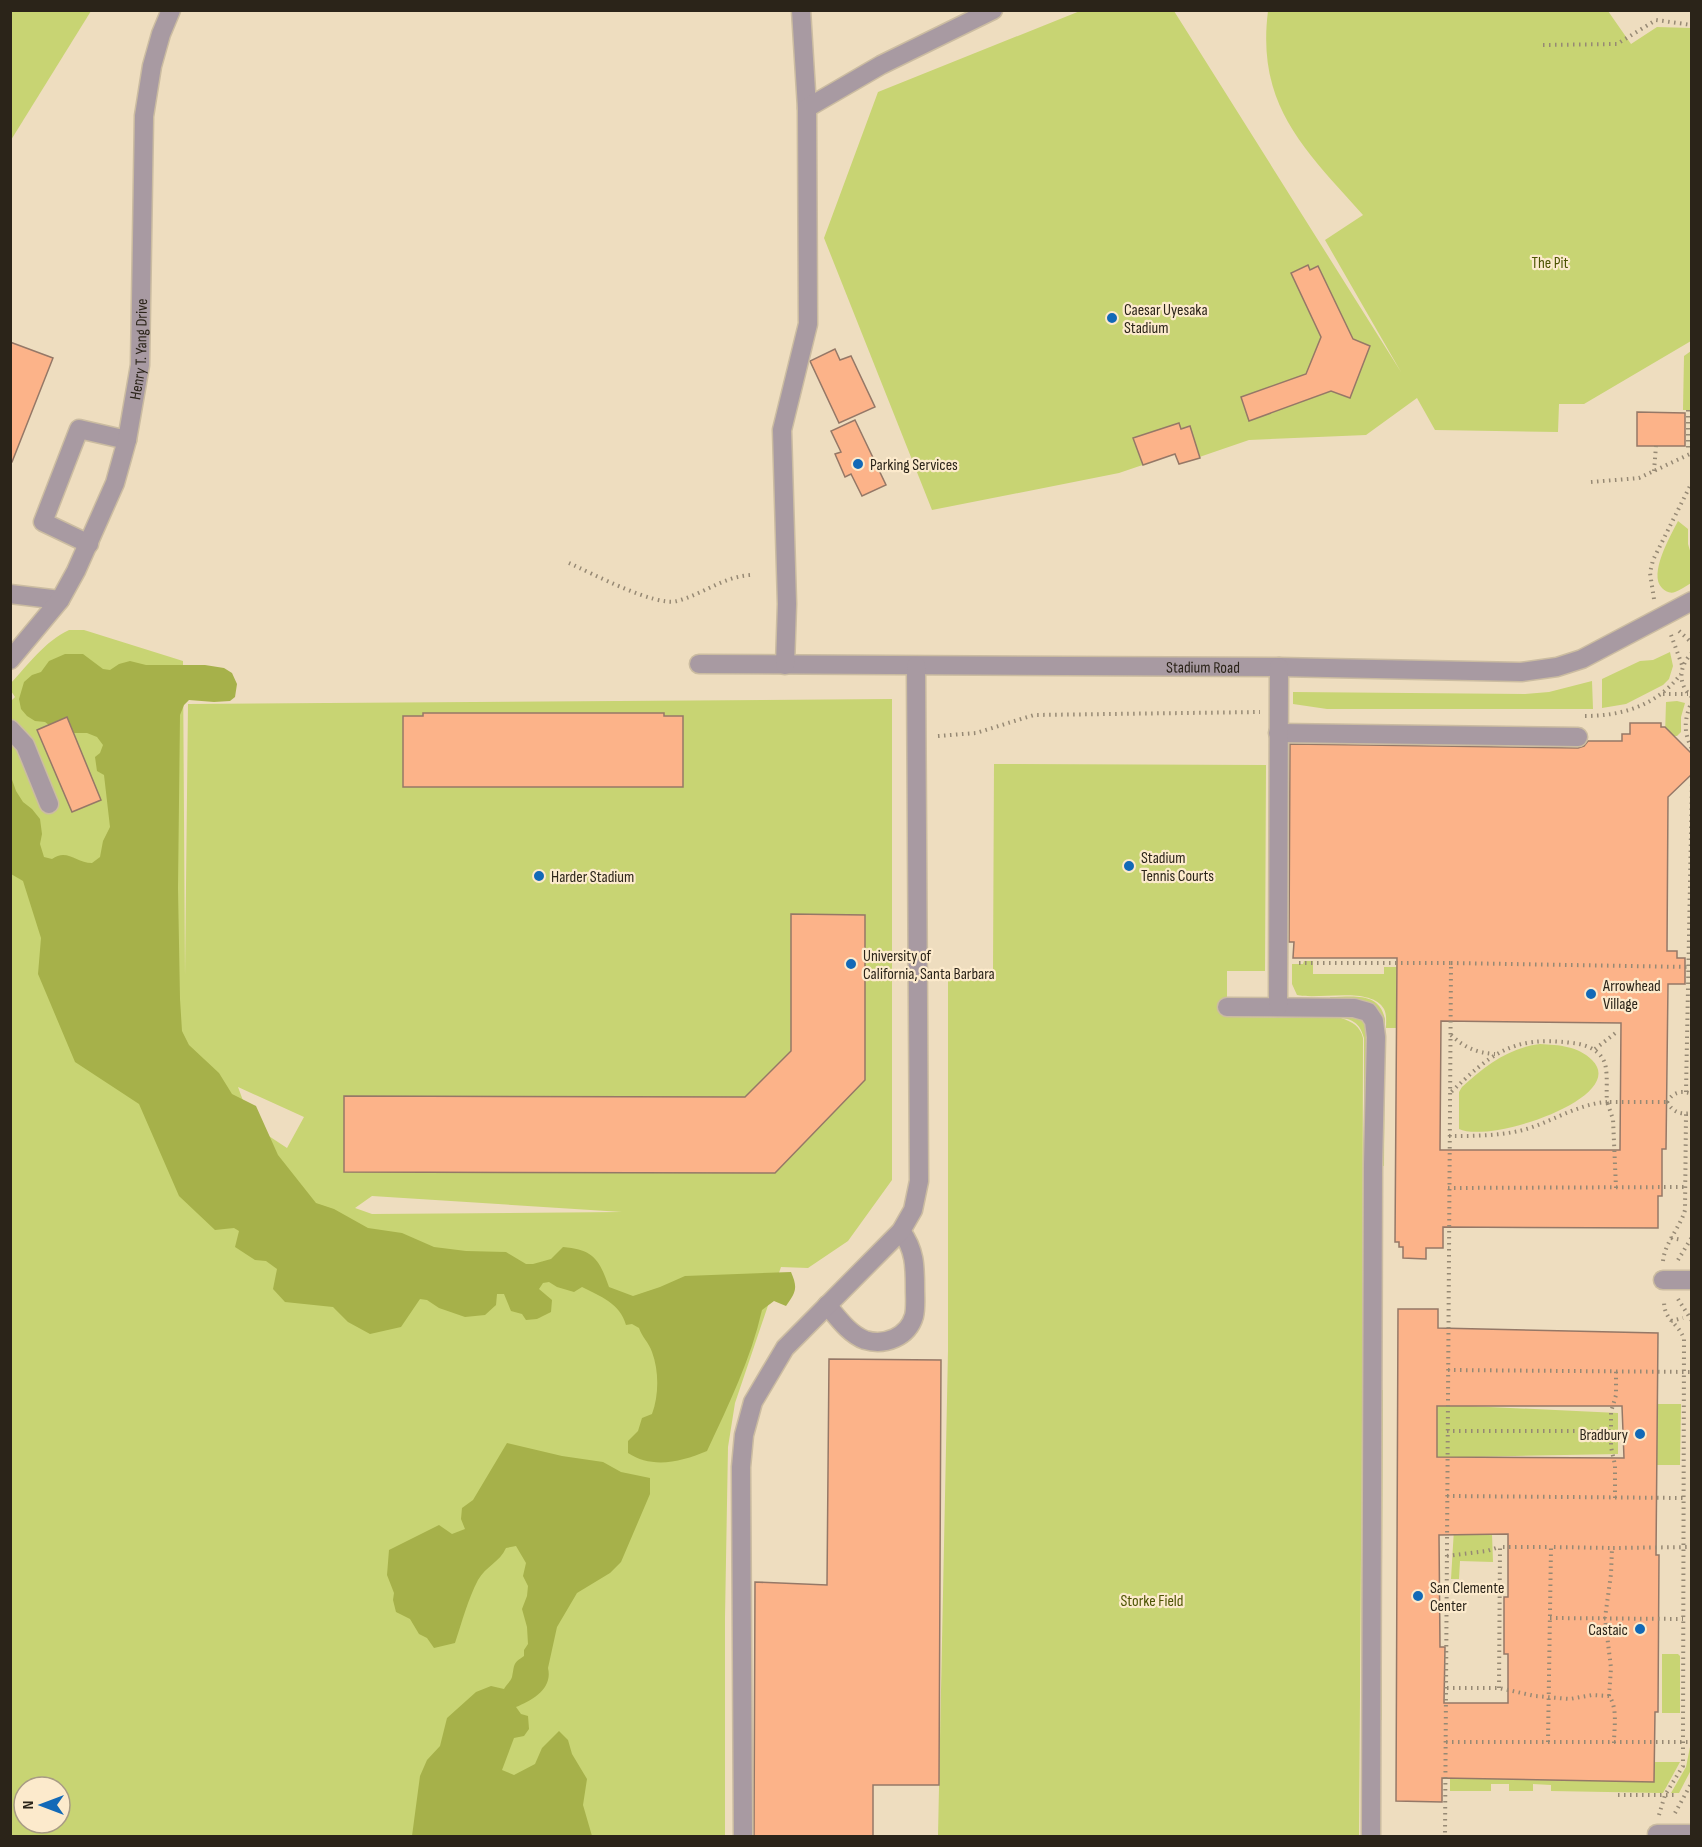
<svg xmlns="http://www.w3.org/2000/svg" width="1702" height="1847" viewBox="0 0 1702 1847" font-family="'Sofia Sans Condensed',sans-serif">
<rect width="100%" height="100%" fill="#eeddbf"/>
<g fill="#c8d473" fill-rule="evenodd">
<polygon points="11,10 91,11 11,140 10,11"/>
<path d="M1080,11H1174L1401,372L1325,240L1363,215C1305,150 1256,106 1268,11H1608L1631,44L1657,27L1691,28V341L1584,404H1559L1558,432L1435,430L1417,398L1366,435L1249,440L1179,464L1175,454L1119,473L932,510L824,238L878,92Z"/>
<polygon points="1691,351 1691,410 1683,410 1684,356"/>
<path d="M1678,521L1688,529V544L1691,554V583C1686,586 1680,590 1675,592C1670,594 1665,591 1662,588C1648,574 1671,535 1678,521Z"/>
<path d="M69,630H84L183,661L185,976L188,704L892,699V1180L848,1241L808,1268L781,1267L735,1403L728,1447L725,1617V1836H11L10,702L15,697L11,691L10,684C28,665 45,641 69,630ZM238,1087L304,1117L287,1148L252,1125ZM372,1196L622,1212L372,1214L355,1208ZM24,1787H60V1823H24Z"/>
<polygon points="1670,652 1673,666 1669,679 1663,685 1626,704 1602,708 1602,679 1640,661 1653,660"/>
<polygon points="1592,681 1593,709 1327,709 1293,704 1293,692 1525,694 1549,692"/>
<polygon points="1677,701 1685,703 1681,717 1681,732 1677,736 1665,736 1666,702"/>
<path d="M994,764L1266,765L1265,971H1227V1017L1341,1018C1353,1022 1360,1026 1363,1038L1362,1390H1383L1382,1567V1579L1379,1587L1382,1636V1720H1361L1362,1416L1359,1836H938L948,1351V971L993,970Z"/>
<path d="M1304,961H1313V974H1384V967H1438L1397,1028H1386C1386,1022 1387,1015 1384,1009C1371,986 1320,1000 1297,995L1292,984V964H1303Z"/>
<path d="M1330,997C1353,997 1379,991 1385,1019L1384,1166L1364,1165V1038C1359,1019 1348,1018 1330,1017Z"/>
<path d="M1540,1044C1559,1045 1578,1046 1592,1060C1630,1097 1490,1144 1459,1129V1092L1462,1087C1485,1066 1508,1048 1540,1044Z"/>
<polygon points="1437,1374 1468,1406 1618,1413 1618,1454 1465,1457 1437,1485"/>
<polygon points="1643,1404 1681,1404 1680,1465 1642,1465"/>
<polygon points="1454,1529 1492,1534 1493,1562 1460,1561 1459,1579 1451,1579"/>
<polygon points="1662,1654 1678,1654 1680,1656 1680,1713 1662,1713"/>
<polygon points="1690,1747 1691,1747 1691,1770 1679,1793 1671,1793 1686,1767"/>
<polygon points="1653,1762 1680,1762 1663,1793 1551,1791 1551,1785 1533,1784 1533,1791 1509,1791 1509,1784 1491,1784 1491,1791 1450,1791 1450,1778 1652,1780"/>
</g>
<g fill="#a6b14a">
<path d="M65,654H83L103,669L110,670L119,664L130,661L146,665H205L224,668L232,673L237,684L235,697L230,701L214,702L189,700L184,705L180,715L178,888L180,999L182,1031L189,1045L219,1073L232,1094L256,1106L278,1155L316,1203L334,1209L368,1228L402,1233L434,1247L466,1251L506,1252L526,1264H533L551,1259L563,1247C594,1250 599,1259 609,1287L633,1296L660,1287L685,1276L791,1272C798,1288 796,1292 786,1306L774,1301L762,1310C751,1359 728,1406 707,1451C681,1462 652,1469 628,1453V1441L638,1431L642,1418L652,1414C659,1395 659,1371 652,1352C649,1343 642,1337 639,1328L632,1324L626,1325C620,1303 601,1297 582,1287L574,1292L557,1287L549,1282L543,1283L539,1289L552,1300L551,1312L537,1319L526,1320L522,1314L511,1311L504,1294H497L496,1305L485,1315L465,1317L439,1308L427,1300L420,1299L401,1327L370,1334L348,1322L333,1307L285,1302L273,1289L277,1269L266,1261L255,1260L235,1247L239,1231L234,1228L215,1230L179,1196L139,1104L75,1062L38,974L41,938L23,881L11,874L10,774L16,791L23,802L32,809L40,819L42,834L40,844L44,857L52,859C67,848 76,863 92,863L100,857L103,841L110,827L104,775L97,771L95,757L100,753L103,745L97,737L87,733H68L57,731L45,722L35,721L27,716L21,709L19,699L24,682L32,675L41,672L49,661Z"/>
<path d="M507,1443L562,1456L603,1462L621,1472L650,1478V1494L621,1562L610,1573L577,1593L557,1627L548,1668C553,1689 532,1700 516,1707L521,1714L528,1716L529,1729L524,1736L514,1738L502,1770L514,1775L535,1764L542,1748L559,1731L568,1740L572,1754L587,1779L583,1805L592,1836H412L420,1776L427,1760L440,1746L447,1718L476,1692L491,1686L504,1689C506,1685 511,1681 512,1677C515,1664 512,1664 524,1656V1650L528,1644L527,1627L522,1609L527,1596L528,1586L523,1576L526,1563L516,1546L506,1548C500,1562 486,1566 478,1580C468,1599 462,1622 455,1643L434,1648L427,1638L419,1634L410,1619L396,1612L393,1600L394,1593L387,1575L389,1550L439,1525L452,1534L465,1529L461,1519L462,1508L473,1500Z"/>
</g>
<g fill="#fcb389" stroke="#957867" stroke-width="1.5" fill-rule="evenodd">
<polygon points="1308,265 1310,270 1318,266 1353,339 1370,346 1350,398 1331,391 1249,421 1241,397 1306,374 1321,337 1291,273"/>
<polygon points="10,342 53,358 12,462 10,462"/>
<polygon points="835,349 840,360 851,356 875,407 839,423 810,361"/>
<polygon points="1637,412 1685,413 1685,446 1637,446"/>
<polygon points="855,420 886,485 862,496 851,474 845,477 835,454 841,452 831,431"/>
<polygon points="1179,423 1181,429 1190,426 1200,458 1179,464 1175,454 1143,465 1133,438"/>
<polygon points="423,713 664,713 664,716 683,716 683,787 403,787 403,716 423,716"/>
<polygon points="67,717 101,800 72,812 37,730"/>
<path d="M1630,723H1661V727H1665L1692,754V774L1668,797L1667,951H1677V958H1685V984H1668L1666,1149H1662V1196H1658V1228L1443,1227V1248H1426V1259L1403,1258V1247H1399V1242H1395L1397,958H1293L1294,942H1289L1290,744L1578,748L1584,746L1588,741H1622V734H1630ZM1441,1021L1621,1023L1620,1150H1440Z"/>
<polygon points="791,914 865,915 865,1080 775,1173 344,1172 344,1096 745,1097 791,1051"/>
<path d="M1398,1309H1438V1328L1658,1333L1656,1555H1659L1658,1712H1655L1654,1782L1442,1778V1802L1396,1801ZM1437,1406H1622L1624,1458L1437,1457ZM1508,1534V1597H1504V1654H1508V1703H1444L1445,1647H1440L1439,1535Z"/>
<polygon points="829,1359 941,1360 939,1785 873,1785 873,1836 754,1836 755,1582 827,1585"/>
</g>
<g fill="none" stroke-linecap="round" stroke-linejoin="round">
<defs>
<g id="minor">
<polyline points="801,10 807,108"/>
<polyline points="89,544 43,522 79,429 127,440"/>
<polyline points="10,594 60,600"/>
<path id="s1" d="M10,660L60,600L76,571L115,483L127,440L140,365L144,116L152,66L161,34L171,10"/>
<path id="s2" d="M699,664L1279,667L1521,672L1557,667L1582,659L1692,601"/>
<polyline points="785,665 787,604 782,430 808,324 807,108 881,65 993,10"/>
<polyline points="10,729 25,745 49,804"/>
<polyline points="1278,733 1578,737"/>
<polyline points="1227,1007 1354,1008 1368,1012 1374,1021 1376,1037 1373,1165 1371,1836"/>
<polyline points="1278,1007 1279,667"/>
<polyline points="1663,1280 1692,1280"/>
<path d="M827,1305C838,1318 849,1334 865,1340C885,1346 908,1337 914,1316C916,1308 915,1297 915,1289C915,1266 915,1250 901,1231"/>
<polyline points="1657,1834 1692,1834"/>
<polyline points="743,1836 741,1467 744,1435 753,1402 785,1348 901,1231 913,1210 919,1181 916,666"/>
</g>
</defs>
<use href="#minor" stroke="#cbbca1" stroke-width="21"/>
<g stroke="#968974" stroke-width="4" stroke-dasharray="1.5 4.5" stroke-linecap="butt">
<polyline points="1543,45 1617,44 1656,20 1692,25"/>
<polyline points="1688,410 1688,449 1692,449"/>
<polyline points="1654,471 1656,446"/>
<polyline points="1591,482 1639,478 1692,453"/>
<path d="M569,563C591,573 656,607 677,601C703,594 723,577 750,575"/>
<polyline points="1654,599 1650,573 1653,560 1692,482"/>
<polyline points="1679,631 1692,643"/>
<polyline points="1671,635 1682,665"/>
<path d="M1692,653C1679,666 1677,684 1692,697"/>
<polyline points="1663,694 1688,694"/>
<path d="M1690,706C1684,722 1684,733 1692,749"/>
<path d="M1585,716C1623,716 1657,705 1681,674"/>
<polyline points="938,736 976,733 1034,715 1260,712"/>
<polyline points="1299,963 1451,963 1445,1836"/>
<polyline points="1451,963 1689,967"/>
<path d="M1451,1035C1464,1047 1476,1053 1495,1054"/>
<polyline points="1595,1049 1618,1031"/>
<polyline points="1686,1092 1692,780"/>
<path d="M1667,1102C1673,1112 1680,1115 1692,1113"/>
<path d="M1667,1102C1673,1092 1681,1090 1692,1094"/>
<path d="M1449,1136C1472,1136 1496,1136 1519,1131C1549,1124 1576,1104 1607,1102C1606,1090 1608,1075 1605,1064C1601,1050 1585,1044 1572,1043C1512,1035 1491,1054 1449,1094"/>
<polyline points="1448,1188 1687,1187"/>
<polyline points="1616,1188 1613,1119 1607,1102 1667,1102"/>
<polyline points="1671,1238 1682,1240"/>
<polyline points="1678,1260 1692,1237"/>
<path d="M1663,1261C1665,1242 1680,1228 1685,1210L1686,1114"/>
<polyline points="1678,1299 1692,1321"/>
<polyline points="1671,1321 1683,1318"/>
<polyline points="1448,1370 1692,1372"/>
<polyline points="1447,1431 1611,1431"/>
<polyline points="1447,1496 1683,1498"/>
<polyline points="1615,1498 1615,1465 1611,1447 1611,1412 1616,1395 1616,1370"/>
<polyline points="1447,1556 1487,1551 1499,1547"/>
<polyline points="1550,1618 1683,1619"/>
<path d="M1447,1688H1499L1535,1696L1570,1699L1592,1695L1609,1696C1618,1708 1614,1728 1614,1743"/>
<polyline points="1499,1688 1500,1547 1551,1547"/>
<polyline points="1609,1696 1611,1668 1605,1618 1611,1574 1612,1548 1692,1547"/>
<polyline points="1446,1742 1692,1742"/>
<polyline points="1548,1742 1551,1547 1612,1548"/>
<polyline points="1618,1795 1677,1795"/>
<polyline points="1675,1813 1692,1782"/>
<path d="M1659,1815L1665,1795L1683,1766V1742L1684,1339C1678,1322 1664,1321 1664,1301"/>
</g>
<use href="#minor" stroke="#a89aa2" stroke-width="18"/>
</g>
<g fill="#1269b7" stroke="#fceacc" stroke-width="2">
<circle cx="1112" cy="318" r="6"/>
<circle cx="858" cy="464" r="6"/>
<circle cx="1129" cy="866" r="6"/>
<circle cx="539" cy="876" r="6"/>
<circle cx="851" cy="964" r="6"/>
<circle cx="1591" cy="994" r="6"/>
<circle cx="1640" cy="1434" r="6"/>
<circle cx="1418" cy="1596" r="6"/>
<circle cx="1640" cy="1629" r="6"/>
</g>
<g text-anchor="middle" stroke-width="4.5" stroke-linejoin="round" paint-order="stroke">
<g font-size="16" fill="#4d5403" stroke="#fceacc">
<text x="1550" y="268">The Pit</text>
<text x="1152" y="1606">Storke Field</text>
</g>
<g font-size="16" fill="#2b2419" stroke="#fceacc" text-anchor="start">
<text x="1124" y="315">Caesar Uyesaka<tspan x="1124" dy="18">Stadium</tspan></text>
<text x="870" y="470">Parking Services</text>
<text x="1141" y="863">Stadium<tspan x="1141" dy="18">Tennis Courts</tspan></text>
<text x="551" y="882">Harder Stadium</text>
<text x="863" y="961">University of<tspan x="863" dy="18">California, Santa Barbara</tspan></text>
<text x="1603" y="991">Arrowhead<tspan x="1603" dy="18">Village</tspan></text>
<text x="1628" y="1440" text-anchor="end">Bradbury</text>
<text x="1430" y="1593">San Clemente<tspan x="1430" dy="18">Center</tspan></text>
<text x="1628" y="1635" text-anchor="end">Castaic</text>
</g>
<g font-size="16" fill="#2b2419" stroke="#fceacc">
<text dy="6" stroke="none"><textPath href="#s1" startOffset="344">Henry T. Yang Drive</textPath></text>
<text dy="6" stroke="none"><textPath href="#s2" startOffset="504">Stadium Road</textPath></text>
</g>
</g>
<rect width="1702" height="1847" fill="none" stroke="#2b2419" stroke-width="24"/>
<g transform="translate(42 1805) rotate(270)"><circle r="28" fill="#fceacc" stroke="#a89b84" stroke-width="1.5"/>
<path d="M0-4.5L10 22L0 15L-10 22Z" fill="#1269b7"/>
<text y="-9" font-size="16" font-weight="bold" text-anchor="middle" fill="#2b2419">N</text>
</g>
</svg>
